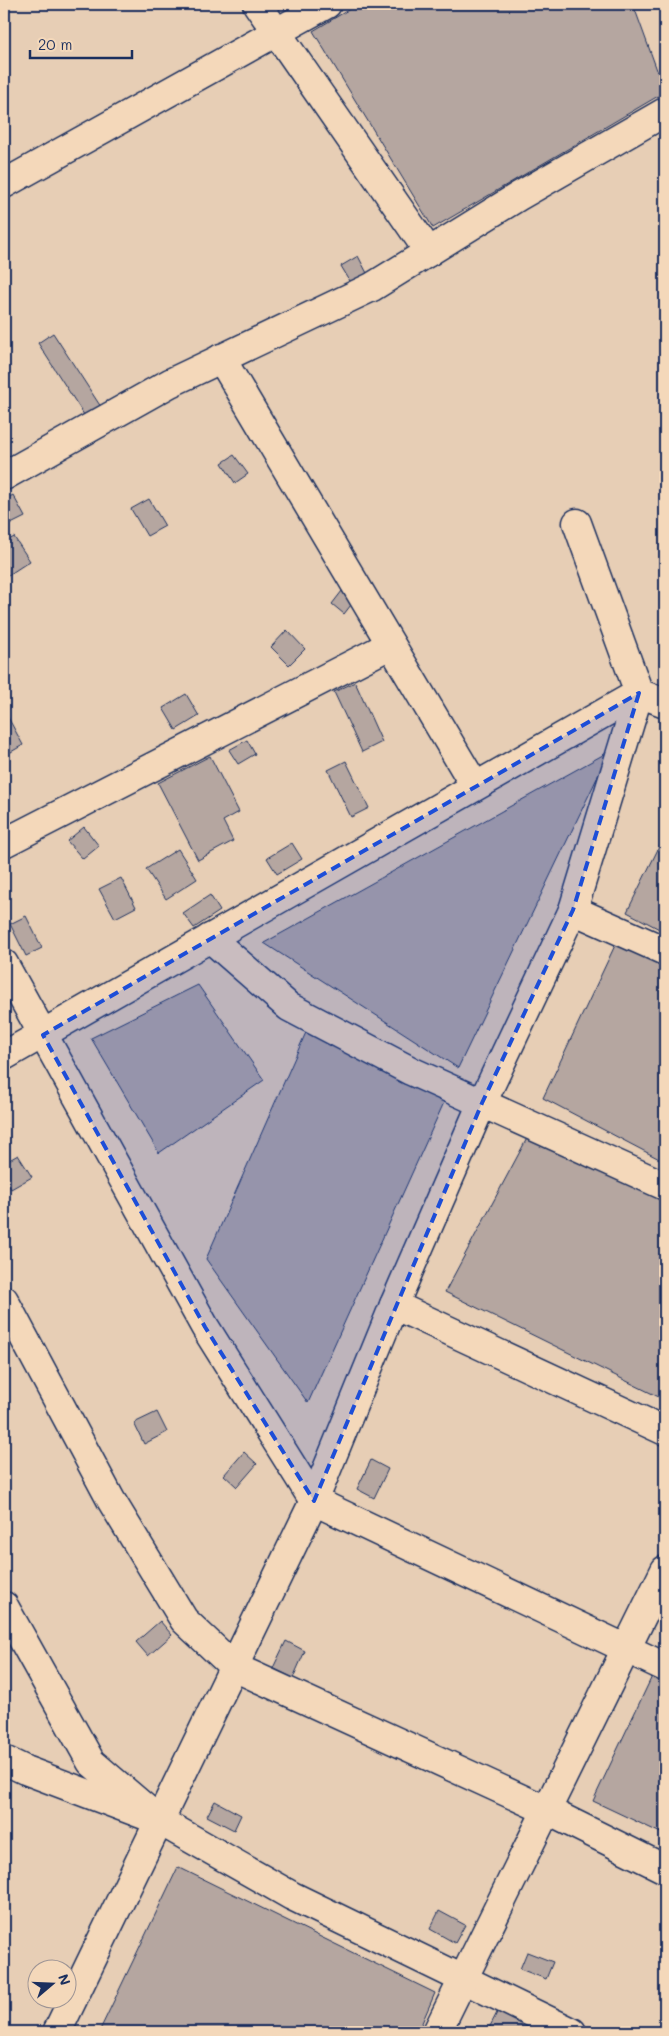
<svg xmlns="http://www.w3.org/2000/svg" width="669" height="2036" viewBox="0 0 669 2036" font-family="Mali,sans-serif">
<rect width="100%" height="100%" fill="#e7ceb5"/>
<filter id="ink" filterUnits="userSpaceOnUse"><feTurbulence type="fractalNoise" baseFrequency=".02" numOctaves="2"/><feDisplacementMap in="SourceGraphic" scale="10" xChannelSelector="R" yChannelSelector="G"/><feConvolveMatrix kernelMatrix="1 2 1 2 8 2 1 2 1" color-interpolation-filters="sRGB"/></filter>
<g filter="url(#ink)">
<g fill="#b5a6a0" stroke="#1b2f5e">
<polygon points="358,4 633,4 665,92 433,228 313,31"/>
<polygon points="358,256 369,277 353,286 341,266"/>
<polygon points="53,333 101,407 86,418 38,343"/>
<polygon points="234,455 248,474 235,483 222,463"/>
<polygon points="13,495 25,517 11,524 4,510 4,500"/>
<polygon points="149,499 165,526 147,536 131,509"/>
<polygon points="14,537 30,561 4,578 4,543"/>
<polygon points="342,591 354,601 344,614 332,604"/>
<polygon points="287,630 305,649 289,665 271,647"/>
<polygon points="355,682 382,742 362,752 334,692"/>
<polygon points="186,694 199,716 176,730 163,708"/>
<polygon points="4,710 23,745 4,756"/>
<polygon points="247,740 255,754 238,764 229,750"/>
<polygon points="610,751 458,1068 264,943"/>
<polygon points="210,756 239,812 223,821 233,841 198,860 158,783"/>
<polygon points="346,761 369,808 351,817 328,770"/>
<polygon points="84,827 99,846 83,859 67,841"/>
<polygon points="665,835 665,932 627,912"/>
<polygon points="292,843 302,859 277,874 267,858"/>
<polygon points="178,849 197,879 166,899 146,869"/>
<polygon points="121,878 136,907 115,918 99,889"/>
<polygon points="210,895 220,911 194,928 183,913"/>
<polygon points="26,916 42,948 26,956 10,924"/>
<polygon points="618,939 665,961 665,1162 543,1098"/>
<polygon points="198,985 264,1080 159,1153 91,1038"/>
<polygon points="311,1021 446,1098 308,1403 206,1259"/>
<polygon points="532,1129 665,1202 665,1400 445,1292"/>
<polygon points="18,1155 32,1177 11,1189 4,1177 4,1163"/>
<polygon points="157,1412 167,1432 144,1444 134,1423"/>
<polygon points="244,1452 257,1464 237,1487 224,1475"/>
<polygon points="371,1460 388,1469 374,1498 357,1489"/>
<polygon points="160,1621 172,1635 148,1656 136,1642"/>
<polygon points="286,1641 305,1651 293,1678 273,1668"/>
<polygon points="655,1670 665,1675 665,1835 593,1801"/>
<polygon points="215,1801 241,1815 234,1830 207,1816"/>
<polygon points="178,1867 435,1993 418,2032 99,2032"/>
<polygon points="439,1911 465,1925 455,1943 430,1929"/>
<polygon points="527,1952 553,1962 546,1979 520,1969"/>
<polygon points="500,2007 551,2032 487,2032"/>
</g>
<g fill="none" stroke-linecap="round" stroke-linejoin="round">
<defs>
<g id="minor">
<polyline points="257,4 429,252"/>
<polyline points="4,184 327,4"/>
<polyline points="221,358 475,786"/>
<polyline points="4,476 170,383 372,287 519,196 665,112"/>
<polyline points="4,843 390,645"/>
<polyline points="573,910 665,951"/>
<polyline points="210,938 289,1007 411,1071 665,1186"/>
<polyline points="4,964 205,1327 314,1501 665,1667"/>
<polyline points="4,1056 639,693 665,703"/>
<polyline points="4,1300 111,1500 184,1620 234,1667 546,1810 665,1869"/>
<polyline points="394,1305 665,1431"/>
<polyline points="4,1606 91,1762 146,1809"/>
<polyline points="4,1760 25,1770 160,1821 292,1896 572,2032"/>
<polyline points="57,2032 314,1501 394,1305 482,1103 573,910 639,693 577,523"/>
<polyline points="437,2032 665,1570"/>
</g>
</defs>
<use href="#minor" stroke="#1b2f5e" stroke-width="31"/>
<use href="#minor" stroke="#f4d8ba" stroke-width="28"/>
</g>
</g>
<path fill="#1d4ed8" fill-opacity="0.2" stroke="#1d4ed8" stroke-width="4" stroke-dasharray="10 6" stroke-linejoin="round" d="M639,693L573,910L482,1103L314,1501L205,1327L43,1035Z"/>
<rect width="669" height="2036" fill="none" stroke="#f4d8ba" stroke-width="20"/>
<rect x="10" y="10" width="649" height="2016" fill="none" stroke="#1b2f5e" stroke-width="2" filter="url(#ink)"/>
<g transform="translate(52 1984) rotate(71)"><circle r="24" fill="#f4d8ba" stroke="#9d9495"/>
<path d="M0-4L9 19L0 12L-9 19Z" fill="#1b2f5e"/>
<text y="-8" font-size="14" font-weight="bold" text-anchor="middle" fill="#1b2f5e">N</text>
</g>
<path d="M30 50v8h102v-8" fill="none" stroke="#1b2f5e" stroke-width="2.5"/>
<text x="38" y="50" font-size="15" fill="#1b2f5e" stroke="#f4d8ba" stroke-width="4" paint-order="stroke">20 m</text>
</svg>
